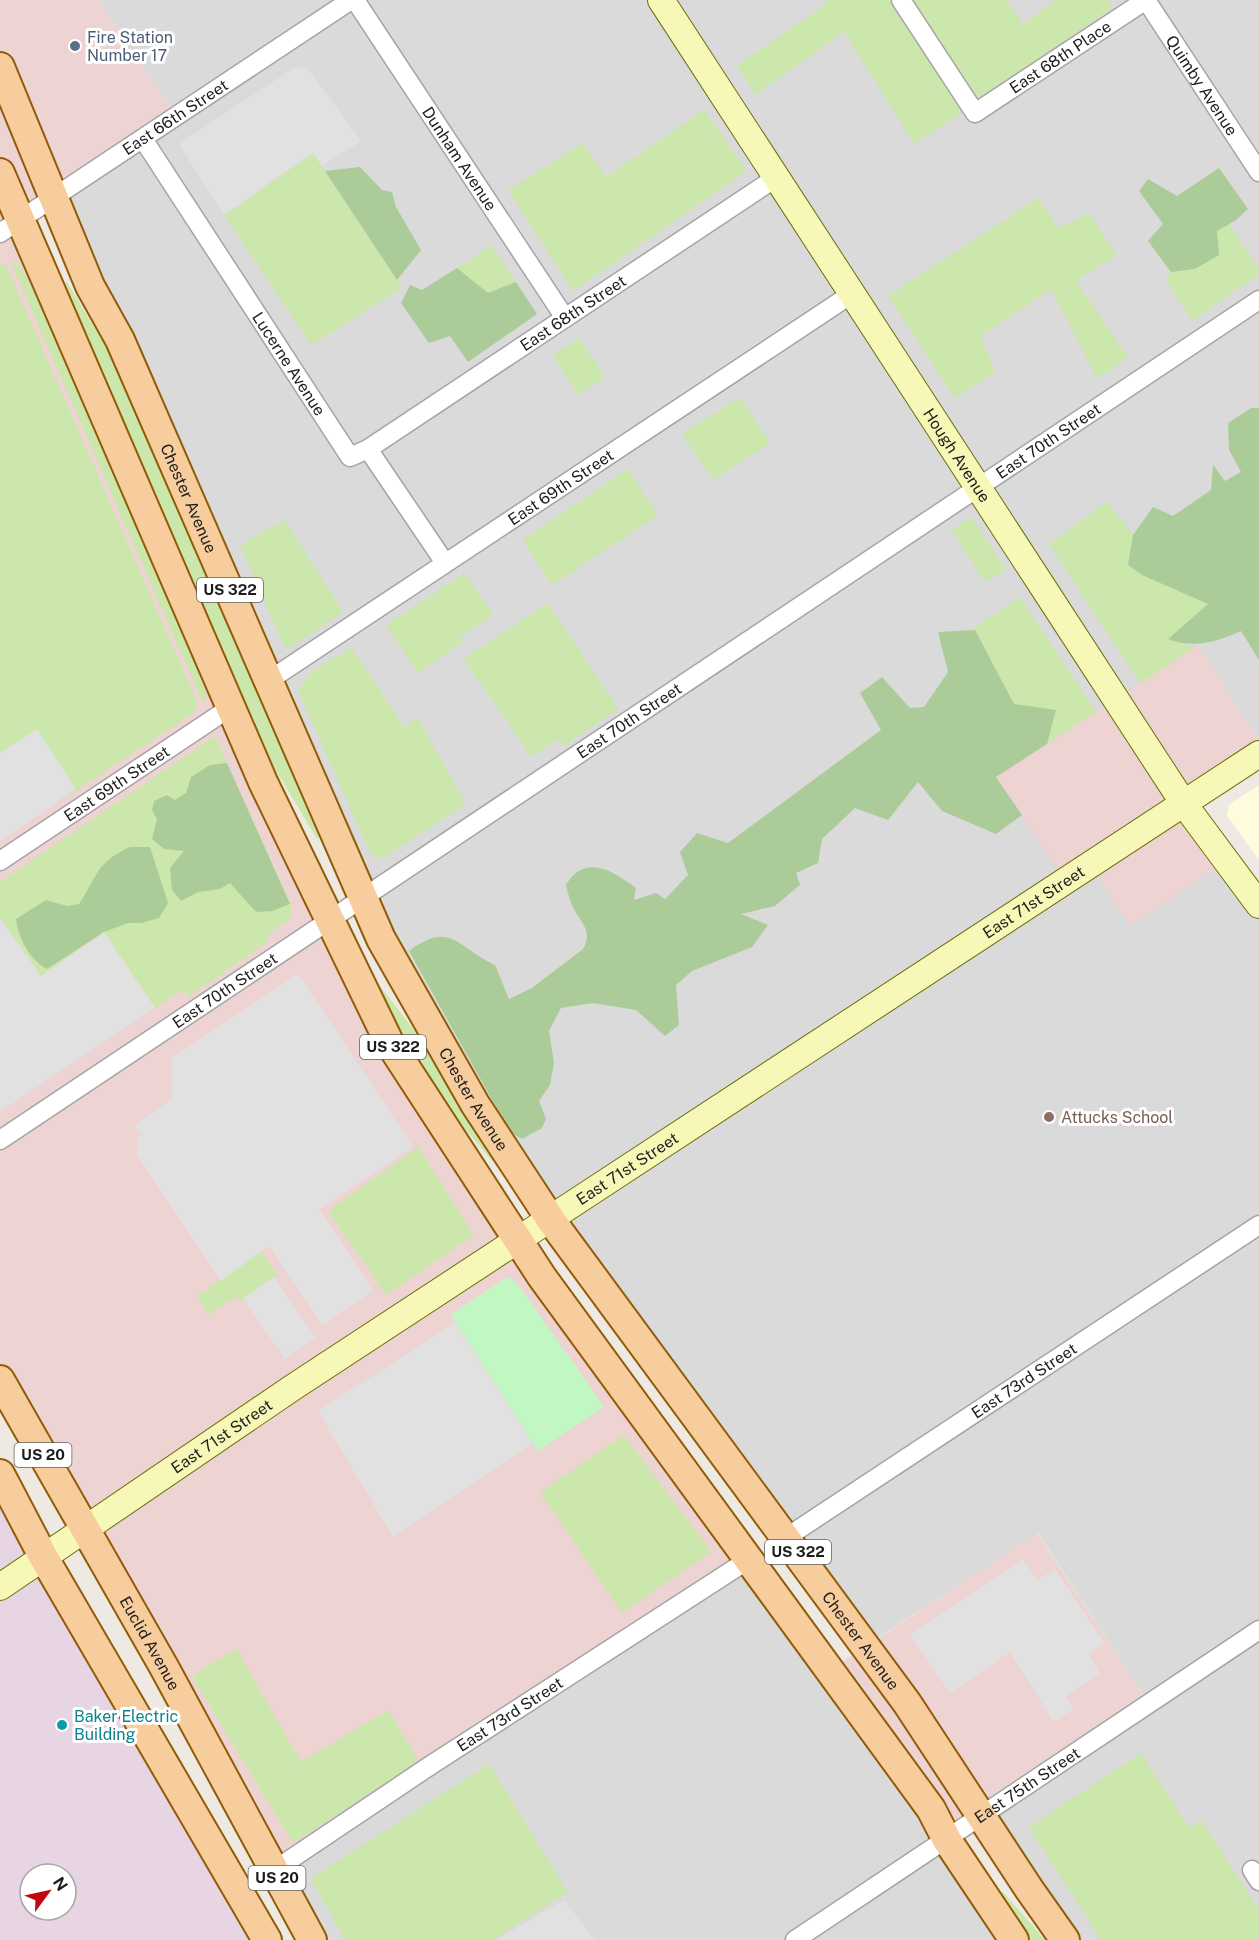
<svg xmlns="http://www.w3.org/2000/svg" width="1259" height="1940" viewBox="0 0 1259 1940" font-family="'Public Sans',sans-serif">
<rect width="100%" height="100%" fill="#eeeae3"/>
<g fill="#dbdada">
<polygon points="99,0 1259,0 1259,741 1198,645 1090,866 1227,861 1259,905 1259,1940 1065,1940 981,1817 1149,1703 1038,1533 865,1646 455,1070 54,197 176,117"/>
<polygon points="748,1560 1014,1940 312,1940 273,1871"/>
</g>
<g fill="#eed3d3">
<polygon points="0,0 99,0 176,117 21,219 389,1042 748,1560 273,1871 0,1380"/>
<polygon points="1198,645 1259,741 1259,754 1184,804 1227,861 1130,926 1090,866 1066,881 996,777"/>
<polygon points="1037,1533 1149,1703 947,1840 829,1671"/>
</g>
<path fill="#e7d5e4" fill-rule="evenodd" d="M0,1475L267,1940H0ZM30,1874H66V1910H30Z"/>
<polygon fill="#fefcdd" points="1259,785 1259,860 1227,816 1229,805"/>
<g fill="#cbe7ab">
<polygon points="825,0 893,0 964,112 914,144 844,32 755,95 737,65 827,4"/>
<polygon points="912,0 1007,0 1023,24 1056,0 1108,0 1113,8 978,99"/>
<polygon points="704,110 747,171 573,291 508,190 583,143 606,177"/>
<polygon points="313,153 402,288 311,345 224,215"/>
<polygon points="1038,198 1058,228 1089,213 1117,255 1076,281 1128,357 1097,379 1051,289 981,336 995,372 955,398 888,296"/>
<polygon points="1229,224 1259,269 1259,274 1192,321 1165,278 1171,272 1195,269 1217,231"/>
<polygon points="492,245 516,282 488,293 457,268"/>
<polygon points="11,263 20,265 35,294 199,671 206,694 205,702 202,701"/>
<polygon points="0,265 6,265 198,704 194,713 55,804 19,744 15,743 0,753"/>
<polygon points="67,282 110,354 320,837 317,839 272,764 64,284"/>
<polygon points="579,338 605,377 578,395 553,355"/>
<polygon points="740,397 770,443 713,480 682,434"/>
<polygon points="628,469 658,515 552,585 522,540"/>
<polygon points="1107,502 1133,535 1128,565 1208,604 1184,645 1198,645 1140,683 1049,544"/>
<polygon points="971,517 1006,570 985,582 951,530"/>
<polygon points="285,520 343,612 290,648 284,646 240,545"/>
<polygon points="465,573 493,615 460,637 463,642 418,673 386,625"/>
<polygon points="1020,597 1096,712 1047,744 1056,710 1014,705 975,631 970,631"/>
<polygon points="548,603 618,709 564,746 557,739 531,757 464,659"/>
<path d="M352,648L404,727L417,717L466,804L383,858H377L370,852L299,693C304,670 333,659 352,648Z"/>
<polygon points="215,736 292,907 290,918 271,933 265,944 188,997 182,990 155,1008 104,932 41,976 0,918 0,882"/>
<polygon points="377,982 420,1038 495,1159 493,1162 442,1101 374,984"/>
<polygon points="418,1147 474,1235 386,1295 328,1211"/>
<polygon points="261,1251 278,1275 240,1301 236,1296 208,1315 197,1296"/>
<polygon points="624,1435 709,1548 710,1553 622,1613 540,1492"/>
<polygon points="236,1648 301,1762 388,1710 419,1761 293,1843 192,1677"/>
<polygon points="1141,1753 1189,1828 1201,1820 1259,1910 1259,1940 1101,1940 1029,1827"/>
<polygon points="489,1764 568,1892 492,1940 345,1940 311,1878"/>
<polygon points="1003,1892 1045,1940 1031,1940 1000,1893"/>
</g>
<g fill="#abcc99">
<polygon points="360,167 382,190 392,192 396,207 421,250 397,280 325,171"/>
<polygon points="1219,168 1248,209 1236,220 1217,231 1219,255 1195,269 1171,272 1148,241 1163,224 1139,191 1148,179 1177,196"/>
<polygon points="457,268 488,293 516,282 537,314 468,362 450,336 429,343 401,303 410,285 422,290"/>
<path d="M1251,408H1259V660L1241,631C1216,642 1194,649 1168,639L1208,604L1142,575L1128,565L1133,535L1153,507L1173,516L1211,490L1213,465L1225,481L1241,472L1229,450L1228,423Z"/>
<path d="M975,630L1014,704L1056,710L1047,744L996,777L1022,815L996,834L942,811L918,782L888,820L855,808L822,839L818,863L796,873L800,885L775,906L741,914L768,925L752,947L692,971L676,985L679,1025L665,1036L636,1010L593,1003L561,1008L549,1031L554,1063L550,1085L539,1101L546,1119L542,1128L522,1139L510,1132L409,951C451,920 456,947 495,965L509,999L532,988L583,949C593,931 582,924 574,909C570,902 568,893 566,885C585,853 613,871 636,888L634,900L656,893L665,899L688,875L680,852L697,833L728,843L881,730L860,693L882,677L910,708L924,707L948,672L938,632Z"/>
<polygon points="227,763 290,904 272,911 256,912 230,883 220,889 198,892 181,901 172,890 170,868 184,851 164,849 152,839 157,819 152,810 154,801 167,795 175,800 186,793 191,777 210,765"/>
<path d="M130,847H150L168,903L159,918L141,923H128L104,932L47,969C30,960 18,938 16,919L46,900L67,906L79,904C98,876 95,863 130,847Z"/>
</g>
<polygon fill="#c1f7c3" points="507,1277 512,1278 522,1290 604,1407 538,1451 451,1315"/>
<g fill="#e1e1e1">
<polygon points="307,67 361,141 322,166 313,153 224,215 179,144 294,68"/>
<polygon points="37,729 76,789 0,842 0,753"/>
<polygon points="0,918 41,976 104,932 155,1008 0,1112"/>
<polygon points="298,974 413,1147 319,1209 373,1291 322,1325 269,1246 221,1281 137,1155 138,1138 141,1135 134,1125 172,1099 172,1058"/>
<polygon points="274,1277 316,1338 285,1359 243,1298"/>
<polygon points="455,1323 533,1443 393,1537 318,1411"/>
<polygon points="1023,1559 1037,1580 1055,1569 1104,1643 1089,1654 1100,1674 1066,1696 1074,1708 1054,1722 1010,1652 950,1693 910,1634"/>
<polygon points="564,1900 595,1940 496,1940"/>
</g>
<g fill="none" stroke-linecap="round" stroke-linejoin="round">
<defs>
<g id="street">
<path id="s1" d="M355,0L565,318"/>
<path id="s2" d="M901,0L975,113L1146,0L1259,172"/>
<path id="s3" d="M143,139L350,457L368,449L445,563"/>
<path id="s4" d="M0,233L351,0"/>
<path id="s5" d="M368,449L777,177"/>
<path id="s6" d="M268,681L853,293"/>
<path id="s7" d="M0,861L231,707"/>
<path id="s8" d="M0,1140L1259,300"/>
<path id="s9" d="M787,1537L1259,1225"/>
<polyline points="1252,1870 1259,1881"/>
<path id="s10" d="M273,1871L431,1765L748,1560"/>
<path id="s11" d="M795,1940L1259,1630"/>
</g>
<g id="secondary">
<path id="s12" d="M661,0L1184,804L1259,905"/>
<path id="s13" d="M0,1587L292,1388L1259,754"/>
</g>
<g id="primary">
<path id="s14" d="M0,67L90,286L120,340L381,939L475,1104L553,1223L907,1703L1029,1889L1065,1940"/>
<polyline points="0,173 263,782 389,1042 542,1277 931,1809 947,1840 1014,1940"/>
<path id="s15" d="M0,1380L164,1667L312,1940"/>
<polyline points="0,1474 44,1558 267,1940"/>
</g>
</defs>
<use href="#street" stroke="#a4a4a4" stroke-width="21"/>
<use href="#secondary" stroke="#6a7009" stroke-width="28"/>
<use href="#primary" stroke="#915c05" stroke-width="32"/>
<use href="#street" stroke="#fff" stroke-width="18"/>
<use href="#secondary" stroke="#f7f7b8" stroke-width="26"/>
<use href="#primary" stroke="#f8cd9e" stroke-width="28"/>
</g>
<circle fill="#5c6f8a" stroke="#fff" stroke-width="2" cx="75" cy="46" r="6"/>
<circle fill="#8d6e63" stroke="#fff" stroke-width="2" cx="1049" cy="1117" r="6"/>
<circle fill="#0f9aa8" stroke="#fff" stroke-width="2" cx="62" cy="1725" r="6"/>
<g text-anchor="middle" stroke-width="6" stroke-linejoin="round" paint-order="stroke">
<g fill="#fff" stroke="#616161" stroke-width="1.5">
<rect x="197" y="578" width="66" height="24" rx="4.5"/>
<rect x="360" y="1035" width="66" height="24" rx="4.5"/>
<rect x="14.5" y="1443" width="57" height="24" rx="4.5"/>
<rect x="765" y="1540" width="66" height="24" rx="4.5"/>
<rect x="248.5" y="1866" width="57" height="24" rx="4.5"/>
</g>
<g font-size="15" font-weight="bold" fill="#1d1d1d">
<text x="230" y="595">US 322</text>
<text x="393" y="1052">US 322</text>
<text x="43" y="1460">US 20</text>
<text x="798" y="1557">US 322</text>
<text x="277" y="1883">US 20</text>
</g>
<g font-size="16" fill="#4e5e75" stroke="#fff" text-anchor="start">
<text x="87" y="43">Fire Station<tspan x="87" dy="18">Number 17</tspan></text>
</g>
<g font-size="16" fill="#1d1d1d" stroke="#fff">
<text dy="6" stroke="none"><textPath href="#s2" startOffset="237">East 68th Place</textPath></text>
<text dy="6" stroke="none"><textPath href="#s2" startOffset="442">Quimby Avenue</textPath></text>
<text dy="6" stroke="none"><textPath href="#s4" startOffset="210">East 66th Street</textPath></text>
<text dy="6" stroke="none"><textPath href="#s1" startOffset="190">Dunham Avenue</textPath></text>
<text dy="6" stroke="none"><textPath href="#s5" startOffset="246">East 68th Street</textPath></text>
<text dy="6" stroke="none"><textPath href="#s3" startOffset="268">Lucerne Avenue</textPath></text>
<text dy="6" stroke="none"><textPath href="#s8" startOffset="1260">East 70th Street</textPath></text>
<text dy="6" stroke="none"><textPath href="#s12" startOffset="543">Hough Avenue</textPath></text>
<text dy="6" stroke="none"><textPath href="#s6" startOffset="351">East 69th Street</textPath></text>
<text dy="6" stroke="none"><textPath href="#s14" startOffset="471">Chester Avenue</textPath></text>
<text dy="6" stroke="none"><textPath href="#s8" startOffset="756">East 70th Street</textPath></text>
<text dy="6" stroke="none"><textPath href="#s7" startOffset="140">East 69th Street</textPath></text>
<text dy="6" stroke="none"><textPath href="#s13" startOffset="1240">East 71st Street</textPath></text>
<text dy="6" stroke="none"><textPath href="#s8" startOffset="270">East 70th Street</textPath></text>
<text dy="6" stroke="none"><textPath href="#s14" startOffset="1137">Chester Avenue</textPath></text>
<text dy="6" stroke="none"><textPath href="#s13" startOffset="754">East 71st Street</textPath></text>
<text dy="6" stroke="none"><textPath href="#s9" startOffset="284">East 73rd Street</textPath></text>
<text dy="6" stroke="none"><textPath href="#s13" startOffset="268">East 71st Street</textPath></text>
<text dy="6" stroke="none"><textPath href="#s14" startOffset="1803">Chester Avenue</textPath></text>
<text dy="6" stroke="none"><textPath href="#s15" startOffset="303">Euclid Avenue</textPath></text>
<text dy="6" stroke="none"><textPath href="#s10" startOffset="284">East 73rd Street</textPath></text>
<text dy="6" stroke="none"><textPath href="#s11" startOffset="279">East 75th Street</textPath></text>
</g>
<g font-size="16" fill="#785e54" stroke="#fff" text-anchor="start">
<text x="1061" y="1123">Attucks School</text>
</g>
<g font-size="16" fill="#0d838f" stroke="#fff" text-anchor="start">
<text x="74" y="1722">Baker Electric<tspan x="74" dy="18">Building</tspan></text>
</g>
</g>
<g transform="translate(48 1892) rotate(57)"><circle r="28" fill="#ffffff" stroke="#a5a5a5" stroke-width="1.5"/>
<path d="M0-4.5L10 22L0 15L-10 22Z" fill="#c30711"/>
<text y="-9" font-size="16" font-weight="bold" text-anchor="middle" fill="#1d1d1d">N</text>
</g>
</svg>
